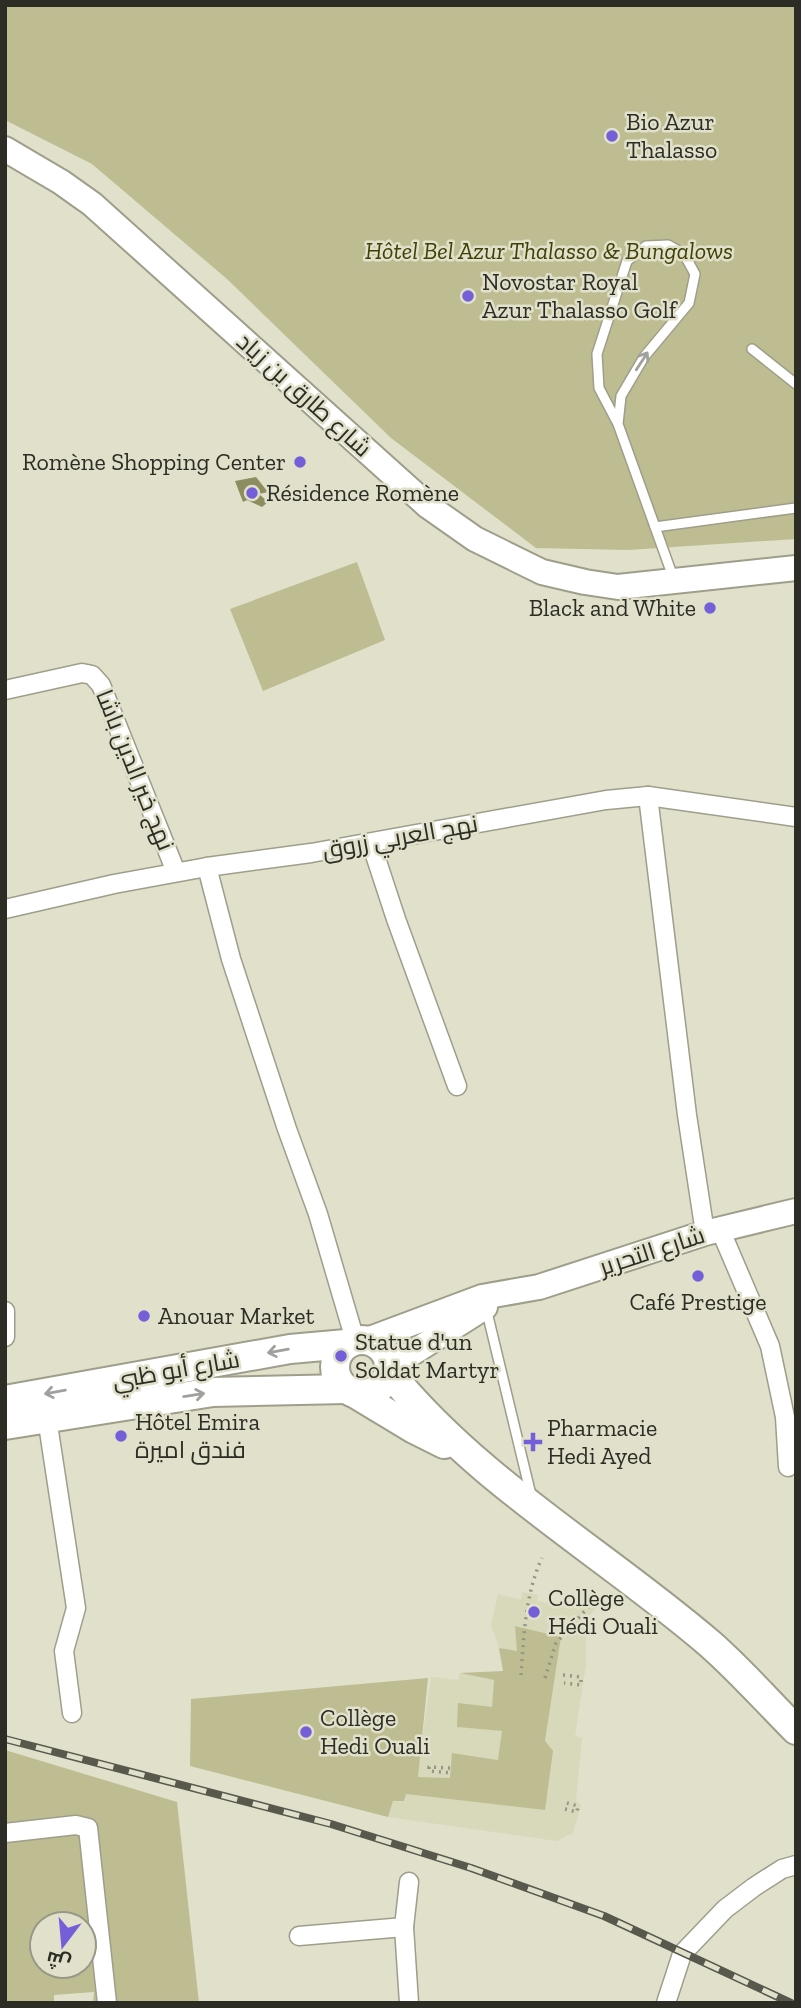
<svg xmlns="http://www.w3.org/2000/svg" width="801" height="2008" viewBox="0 0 801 2008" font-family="'Zilla Slab',Cairo,serif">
<rect width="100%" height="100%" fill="#e0e0cb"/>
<g fill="#d8d8bb">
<polygon points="522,1592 538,1595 537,1601 577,1608 589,1599 598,1606 586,1619 586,1664 575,1736 582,1738 576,1801 581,1805 573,1833 557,1841 388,1817 393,1801 406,1794 545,1810 545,1742 561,1637 516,1626 518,1651 499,1648 491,1625 498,1594 521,1600"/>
<polygon points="460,1673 494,1680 492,1707 458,1727 503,1731 498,1760 453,1753 451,1778 417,1777 431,1677 458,1680"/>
</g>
<g fill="#bdbd91" fill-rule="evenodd">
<polygon points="5,5 796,5 796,539 628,550 536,548 391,438 227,279 92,164 5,120"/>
<polygon points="357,562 385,640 263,691 230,609"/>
<polygon points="515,1626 561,1637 545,1741 553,1751 545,1810 406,1794 404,1801 393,1801 388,1817 190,1766 191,1699 428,1678 418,1777 450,1778 452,1753 498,1760 502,1731 457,1727 458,1703 492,1707 494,1680 460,1673 503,1671 499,1648 517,1651"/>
<path d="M5,1750L177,1802L199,2003H93L94,1992L54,1995V2003H5ZM42,1924H84V1966H42Z"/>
</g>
<polygon fill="#8d8d5f" points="256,477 268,492 259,494 268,502 262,507 247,500 243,502 235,481"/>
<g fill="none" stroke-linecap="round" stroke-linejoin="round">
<defs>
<g id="lane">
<polyline points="752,349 796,384"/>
<polyline points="618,424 621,396 644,357 689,303 695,274 684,254 668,245 646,246 627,261 597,354 599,388 618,424 673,577"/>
<polyline points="655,527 796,508"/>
<polyline points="486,1308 531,1495"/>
</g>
<g id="street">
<polyline points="5,690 82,673 92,675 101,685 176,872"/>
<polyline points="648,796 687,1115 705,1233"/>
<polyline points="371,843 396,919 457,1086"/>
<polyline points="207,867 231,959 287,1129 318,1214 355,1340"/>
<polyline points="5,909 114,884 207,867 311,853 606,800 648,796 796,817"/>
<polyline points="720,1229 770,1346 785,1417 788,1467"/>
<polyline points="5,1311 5,1337"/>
<polyline points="47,1418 76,1608 64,1651 72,1713"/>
<polyline points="5,1833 76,1825 88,1828 107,2003"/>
<polyline points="409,1882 404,1927 409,2003"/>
<polyline points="299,1936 404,1927"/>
<polyline points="666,2003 682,1954 725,1909 754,1887 782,1869 796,1865"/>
</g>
<g id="secondary">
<polyline points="5,149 61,182 92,204 428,506 475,539 542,572 585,582 618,587 796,568"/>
<polyline points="367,1340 482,1297 539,1287 705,1233 796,1211"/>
<polyline points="390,1367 485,1307"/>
</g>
<g id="primary">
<circle cx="362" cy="1367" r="27"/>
<path d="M389,1372C477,1481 604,1553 709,1643C740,1670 767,1701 796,1730"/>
<polyline points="356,1394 414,1429 444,1444"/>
<polyline points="5,1400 290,1349 346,1344"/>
<polyline points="5,1425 213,1392 346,1389"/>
</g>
</defs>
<use href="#lane" stroke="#9e9e8b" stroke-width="12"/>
<use href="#street" stroke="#9e9e8b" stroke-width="21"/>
<use href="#secondary" stroke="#9e9e8b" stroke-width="28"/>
<use href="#primary" stroke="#9e9e8b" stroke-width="32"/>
<g stroke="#959585" stroke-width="3.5" stroke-dasharray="2 5" stroke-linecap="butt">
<path d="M521,1675C524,1636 525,1594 542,1558"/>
<polyline points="563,1675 581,1677 581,1685 564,1683"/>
<polyline points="545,1678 556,1643 600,1594"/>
<polyline points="450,1768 429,1767 429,1771 453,1773"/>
<polyline points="565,1809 577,1812 578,1806 567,1803"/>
</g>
<use href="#lane" stroke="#fff" stroke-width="9"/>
<use href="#street" stroke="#fff" stroke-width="18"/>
<use href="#secondary" stroke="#fff" stroke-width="24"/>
<use href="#primary" stroke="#fff" stroke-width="28"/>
<defs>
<polyline id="rail" points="5,1739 331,1824 471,1868 604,1916 791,2003"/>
</defs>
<use href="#rail" stroke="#58584d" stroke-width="8"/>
<use href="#rail" stroke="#e0e0cb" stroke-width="5" stroke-dasharray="16" stroke-linecap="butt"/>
</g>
<defs><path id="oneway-shaft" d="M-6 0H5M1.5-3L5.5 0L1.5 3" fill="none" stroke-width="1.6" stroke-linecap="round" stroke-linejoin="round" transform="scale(1.75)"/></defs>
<g stroke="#a0a09d">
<use href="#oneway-shaft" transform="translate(642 361) rotate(-57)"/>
<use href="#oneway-shaft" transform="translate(278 1351) rotate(170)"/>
<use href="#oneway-shaft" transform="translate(55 1392) rotate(170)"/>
<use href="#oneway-shaft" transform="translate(194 1395) rotate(-9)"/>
</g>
<g fill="#755fd9" stroke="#e0e0cb" stroke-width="2.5">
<circle cx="612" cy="136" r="7"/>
<circle cx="468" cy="296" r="7"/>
<circle cx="300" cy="462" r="7"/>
<circle cx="252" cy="493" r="7"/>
<circle cx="710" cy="608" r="7"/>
<circle cx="698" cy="1276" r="7"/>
<circle cx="144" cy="1316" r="7"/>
<circle cx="341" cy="1356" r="7"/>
<circle cx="121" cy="1436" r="7"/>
<path d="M529.5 1431.5h7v7h7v7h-7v7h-7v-7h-7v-7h7z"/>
<circle cx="534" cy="1612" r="7"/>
<circle cx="306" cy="1732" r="7"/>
</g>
<g text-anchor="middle" stroke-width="5" stroke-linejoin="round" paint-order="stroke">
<g font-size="24" fill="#2d2d25" stroke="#e0e0cb" text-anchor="start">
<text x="626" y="130">Bio Azur<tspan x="626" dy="28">Thalasso</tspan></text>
<text x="482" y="290">Novostar Royal<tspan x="482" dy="28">Azur Thalasso Golf</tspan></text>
<text x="286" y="470" text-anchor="end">Romène Shopping Center</text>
<text x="266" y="501">Résidence Romène</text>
<text x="696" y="616" text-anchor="end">Black and White</text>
<text x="698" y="1310" text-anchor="middle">Café Prestige</text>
<text x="158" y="1324">Anouar Market</text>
<text x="355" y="1350">Statue d'un<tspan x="355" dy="28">Soldat Martyr</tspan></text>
<text x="135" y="1430">Hôtel Emira<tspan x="135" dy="28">فندق اميرة</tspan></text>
<text x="547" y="1436">Pharmacie<tspan x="547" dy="28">Hedi Ayed</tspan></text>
<text x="548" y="1606">Collège<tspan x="548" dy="28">Hédi Ouali</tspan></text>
<text x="320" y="1726">Collège<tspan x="320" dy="28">Hedi Ouali</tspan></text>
</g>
<g font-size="24" font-style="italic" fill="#424005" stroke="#e0e0cb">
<text x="549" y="259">Hôtel Bel Azur Thalasso &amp; Bungalows</text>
</g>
<g font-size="24" fill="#2d2d25" stroke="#e0e0cb">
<text transform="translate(304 395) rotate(42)" y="8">شارع طارق بن زياد</text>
<text transform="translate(135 770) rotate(68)" y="8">نهج خير الدين باشا</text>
<text transform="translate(400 837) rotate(-10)" y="8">نهج العربي زروق</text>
<text transform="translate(652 1251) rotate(-18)" y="8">شارع التحرير</text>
<text transform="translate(176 1370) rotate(-10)" y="8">شارع أبو ظبي</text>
</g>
</g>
<rect width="801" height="2008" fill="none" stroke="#2d2d25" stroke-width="14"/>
<g transform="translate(63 1945) rotate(196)"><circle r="33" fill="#e0e0cb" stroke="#989889" stroke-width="2"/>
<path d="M0-5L12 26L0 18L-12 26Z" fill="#755fd9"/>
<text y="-10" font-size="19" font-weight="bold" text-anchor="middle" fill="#2d2d25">ش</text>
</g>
</svg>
